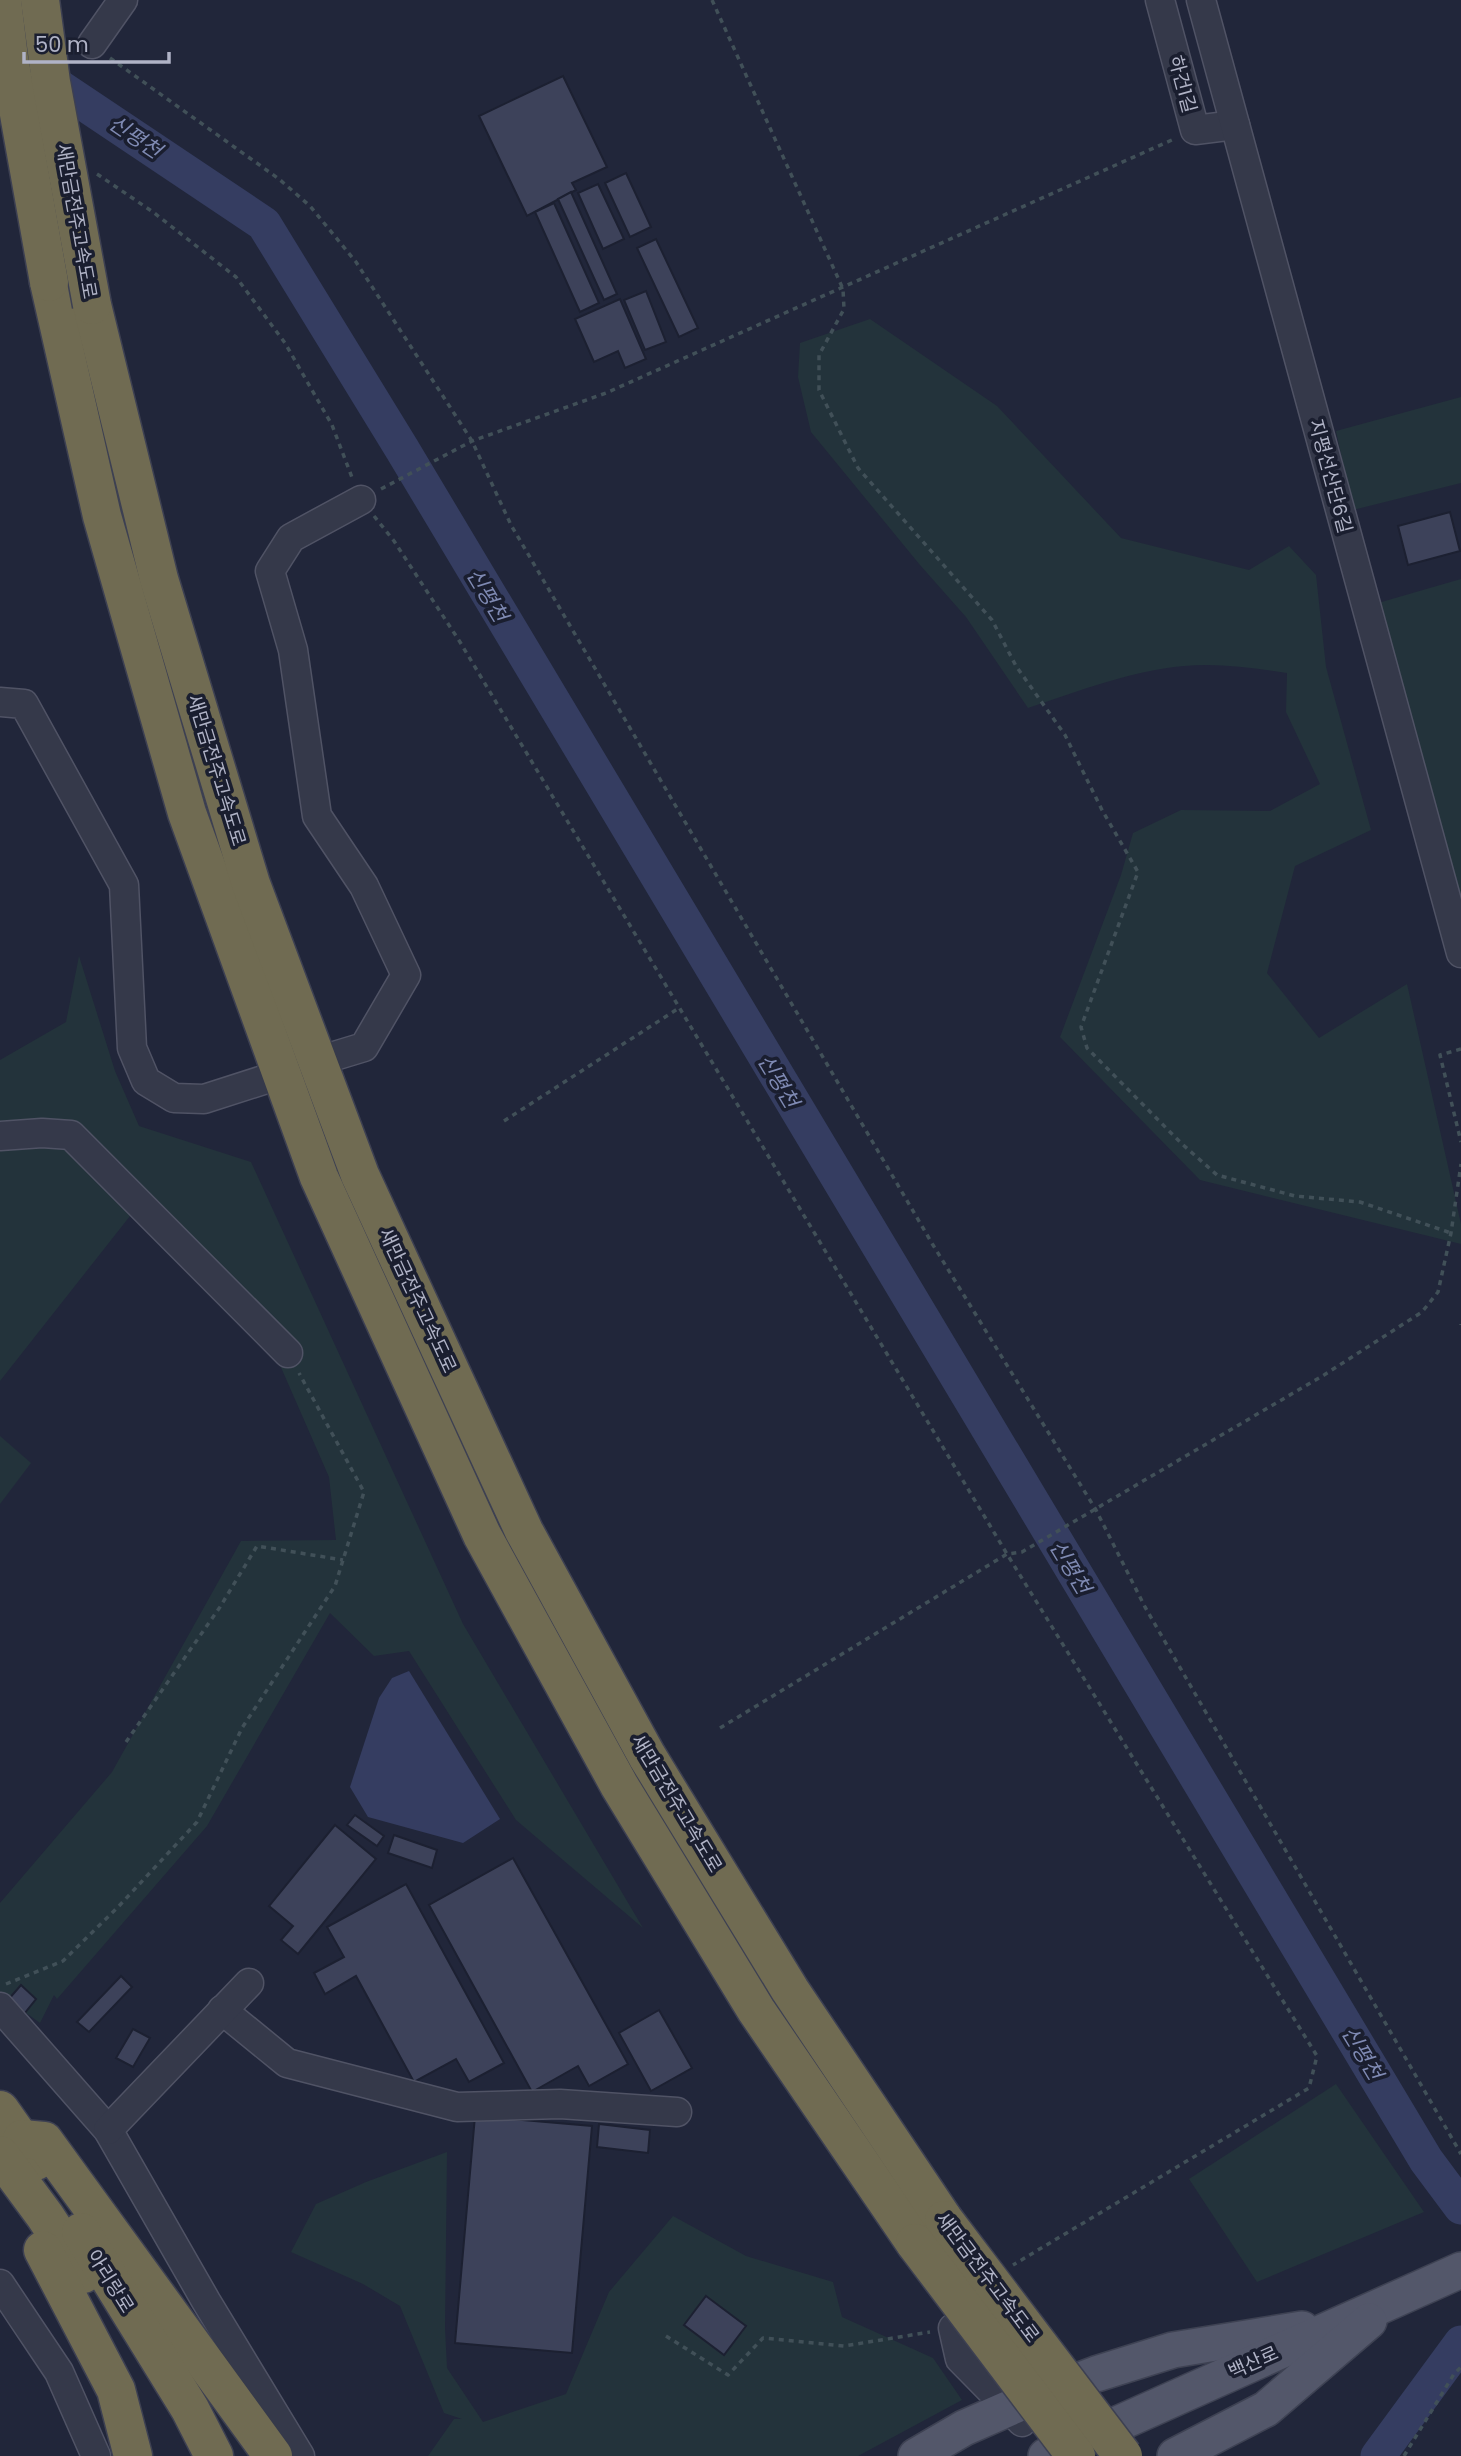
<svg xmlns="http://www.w3.org/2000/svg" width="1461" height="2456" viewBox="0 0 1461 2456" font-family="Poppins,'Noto Sans KR',sans-serif">
<rect width="100%" height="100%" fill="#21263a"/>
<g fill="#23333b">
<path d="M870,319L997,406L1121,538L1249,570L1289,546L1316,575L1326,667L1371,830L1295,866L1267,973L1319,1038L1407,984L1461,1224V1244L1200,1180L1060,1037L1121,875L1133,833L1181,810L1270,811L1320,784L1286,712L1287,673C1253,668 1219,663 1184,666C1130,671 1079,691 1028,708L966,617L920,565L811,432L798,377L800,343Z"/>
<polygon points="1461,397 1461,483 1353,510 1336,431"/>
<polygon points="1461,579 1461,926 1378,603"/>
<polygon points="79,956 115,1071 139,1126 251,1162 463,1624 643,1928 516,1820 409,1651 374,1656 330,1613 207,1826 57,1999 54,1995 40,2023 0,1994 0,1903 112,1772 241,1541 336,1540 329,1477 276,1356 130,1216 0,1381 0,1060 66,1022"/>
<polygon points="0,1436 31,1463 0,1504"/>
<polygon points="1336,2084 1424,2212 1257,2282 1189,2179"/>
<polygon points="447,2152 445,2328 447,2368 483,2422 566,2394 609,2292 673,2216 746,2256 833,2282 842,2317 933,2358 962,2400 858,2456 428,2456 454,2419 462,2419 444,2413 400,2306 363,2284 291,2252 316,2204 366,2182"/>
</g>
<polygon fill="#353d61" points="409,1671 500,1819 463,1843 368,1817 350,1787 379,1698 392,1678"/>
<g fill="none" stroke-linecap="round" stroke-linejoin="round">
<g stroke="#353d61" stroke-width="35">
<polyline points="34,70 264,224 402,449 1426,2160 1461,2207"/>
<polyline points="1378,2456 1461,2343"/>
</g>
</g>
<g fill="#3d425a" stroke="#1c2031" stroke-width="2">
<polygon points="563,76 607,167 572,183 576,190 527,216 479,116"/>
<polygon points="626,173 651,227 630,237 605,183"/>
<polygon points="598,184 624,239 603,249 578,193"/>
<polygon points="571,192 617,294 604,300 558,199"/>
<polygon points="554,203 599,303 580,312 535,212"/>
<polygon points="656,239 698,328 679,337 637,248"/>
<polygon points="646,291 666,342 645,350 624,300"/>
<polygon points="620,299 646,359 625,368 618,351 594,362 575,319"/>
<polygon points="1450,512 1460,551 1408,565 1398,526"/>
<polygon points="355,1815 384,1836 377,1846 347,1825"/>
<polygon points="335,1825 376,1859 298,1954 281,1940 293,1926 269,1906"/>
<polygon points="394,1835 437,1850 432,1868 388,1853"/>
<polygon points="513,1858 628,2064 589,2086 578,2066 532,2092 429,1905"/>
<polygon points="406,1884 504,2063 469,2082 456,2059 414,2082 356,1976 325,1994 314,1973 344,1957 327,1927"/>
<polygon points="121,1976 132,1987 89,2032 77,2022"/>
<polygon points="21,1985 36,1999 24,2014 8,2000"/>
<polygon points="659,2010 692,2068 651,2091 619,2033"/>
<polygon points="133,2029 150,2038 133,2067 116,2058"/>
<polygon points="475,2116 592,2126 572,2353 455,2343"/>
<polygon points="599,2124 650,2130 648,2153 597,2147"/>
<polygon points="706,2296 746,2326 724,2355 684,2325"/>
</g>
<g fill="none" stroke-linecap="round" stroke-linejoin="round">
<defs>
<g id="minor">
<polyline points="1160,0 1195,130 1235,125"/>
<polyline points="1201,0 1461,953"/>
<polyline points="92,44 123,0"/>
<polyline points="0,702 24,704 124,885 132,1048 146,1081 174,1098 204,1099 282,1074"/>
<polyline points="318,1061 364,1047 406,975 364,886 317,816 293,650 270,571 291,538 361,500"/>
<polyline points="0,1136 42,1133 71,1135 288,1353"/>
<polyline points="0,2007 108,2130 206,2301 300,2456"/>
<polyline points="222,2010 287,2063 457,2107 560,2104 677,2112"/>
<polyline points="108,2130 249,1983"/>
<polyline points="0,2284 59,2372 96,2456"/>
<polyline points="953,2328 960,2359 1022,2422"/>
</g>
<g id="major">
<polyline points="916,2456 964,2428 1030,2399 1096,2374 1173,2350 1302,2329"/>
<polyline points="1046,2456 1461,2270"/>
<polyline points="1175,2456 1266,2409 1369,2321"/>
</g>
<g id="highway">
<polyline points="49,282 102,516 187,813 319,1177 482,1535 619,1785 756,2010 915,2243"/>
<polyline points="92,305 159,579 251,884 360,1175 524,1531 647,1756 790,1990 944,2220"/>
<polyline points="0,2110 36,2161"/>
<polyline points="22,2139 44,2141 273,2456"/>
<polyline points="0,2155 45,2216 83,2274"/>
<polyline points="81,2232 190,2409 214,2456"/>
<polyline points="43,2250 116,2390 133,2456"/>
</g>
</defs>
<use href="#minor" stroke="#505365" stroke-width="31"/>
<use href="#major" stroke="#3e4253" stroke-width="38"/>
<use href="#highway" stroke="#3d4052" stroke-width="41"/>
<g stroke="#415058" stroke-width="3.5" stroke-dasharray="5 5" stroke-linecap="butt">
<polyline points="712,0 843,289 844,309 819,355 819,390 858,468 992,620 1016,666 1065,735 1102,810 1138,872 1081,1027 1087,1048 1181,1143 1217,1175 1295,1196 1360,1202 1451,1233"/>
<polyline points="110,58 279,179 310,206 356,262 472,441 511,525 933,1245 1096,1510 1145,1607 1461,2154"/>
<polyline points="97,174 153,212 236,277 285,343 332,425 353,480"/>
<polyline points="381,489 472,441 606,393 1174,139"/>
<polyline points="374,516 394,541 460,642 1007,1554 1317,2056 1309,2088 1013,2265"/>
<polyline points="1461,1049 1440,1055 1461,1142"/>
<polyline points="504,1121 679,1008"/>
<polyline points="1461,1325 1461,1324"/>
<polyline points="720,1728 1007,1554 1022,1552 1324,1375 1422,1312 1438,1292 1451,1233 1461,1164"/>
<polyline points="126,1742 220,1607 257,1546 343,1560"/>
<polyline points="6,1984 63,1961 119,1906 197,1822 242,1728 335,1586 364,1492 299,1373"/>
<polyline points="666,2336 728,2375 763,2338 844,2346 930,2332"/>
<polyline points="1404,2456 1454,2374 1461,2367"/>
</g>
<use href="#minor" stroke="#35394a" stroke-width="28"/>
<use href="#major" stroke="#53576a" stroke-width="35"/>
<use href="#highway" stroke="#706b52" stroke-width="38"/>
<defs>
<g id="highway-bridge">
<polyline points="2,0 9,58 49,282"/>
<polyline points="40,0 51,82 92,305"/>
<polyline points="944,2220 1123,2456"/>
<polyline points="915,2243 1076,2456"/>
</g>
</defs>
<use href="#highway-bridge" stroke="#3d4052" stroke-width="41" stroke-linecap="butt"/>
<use href="#highway-bridge" stroke="#706b52" stroke-width="38"/>
</g>
<g text-anchor="middle" stroke-width="7" stroke-linejoin="round" paint-order="stroke">
<g font-size="19" fill="#b0b3c6" stroke="#1a1e2f">
<text transform="translate(1183 84) rotate(75)" y="7">하건1길</text>
<text transform="translate(77 221) rotate(80)" y="7">새만금전주고속도로</text>
<text transform="translate(1331 476) rotate(75)" y="7">지평선산단6길</text>
<text transform="translate(217 770) rotate(73)" y="7">새만금전주고속도로</text>
<text transform="translate(418 1300) rotate(65)" y="7">새만금전주고속도로</text>
<text transform="translate(677 1803) rotate(59)" y="7">새만금전주고속도로</text>
<text transform="translate(988 2277) rotate(53)" y="7">새만금전주고속도로</text>
<text transform="translate(111 2281) rotate(58)" y="7">아리랑로</text>
<text transform="translate(1253 2362) rotate(-24)" y="7">백산로</text>
</g>
<g font-size="21" font-style="italic" fill="#7f8ab3" stroke="#1a1e2f">
<text transform="translate(135 137) rotate(34)" y="7">신평천</text>
<text transform="translate(487 595) rotate(59)" y="7">신평천</text>
<text transform="translate(778 1081) rotate(59)" y="7">신평천</text>
<text transform="translate(1070 1567) rotate(59)" y="7">신평천</text>
<text transform="translate(1362 2053) rotate(59)" y="7">신평천</text>
</g>
</g>
<path d="M24 52v10h145v-10" fill="none" stroke="#b0b3c6" stroke-width="3.5"/>
<text x="35" y="52" font-size="21" fill="#b0b3c6" stroke="#1a1e2f" stroke-width="5" paint-order="stroke">50 m</text>
</svg>
